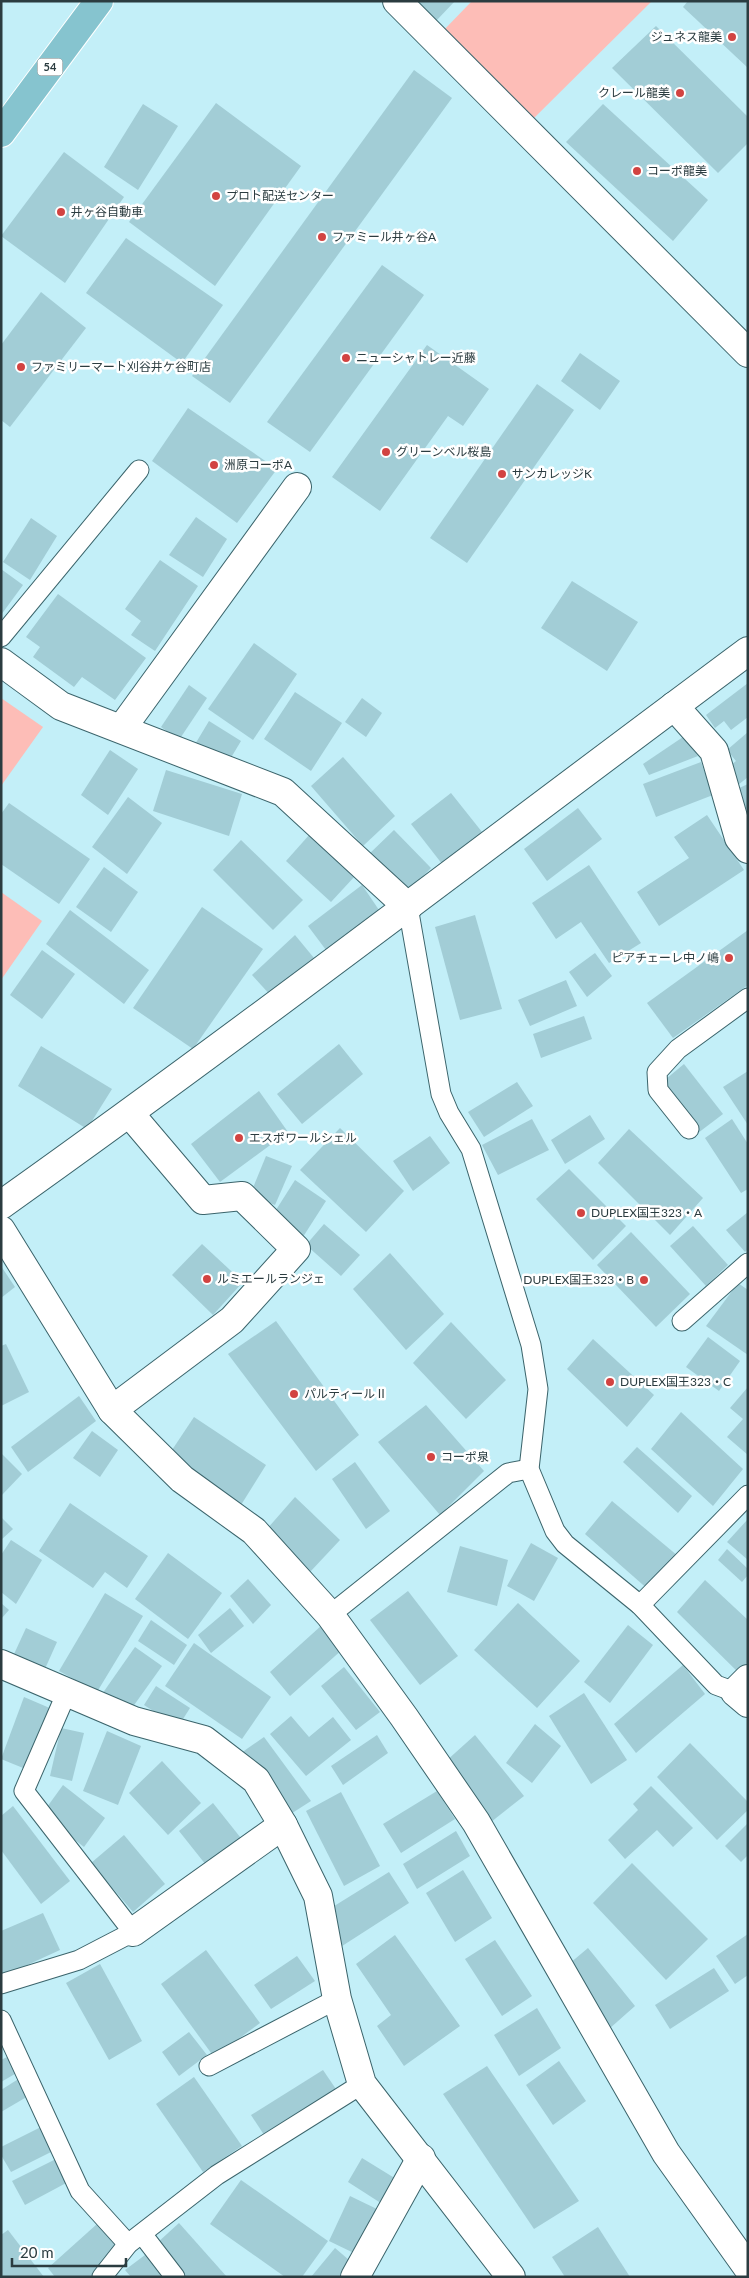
<svg xmlns="http://www.w3.org/2000/svg" width="749" height="2278" viewBox="0 0 749 2278" font-family="Lato,'Noto Sans JP',sans-serif">
<rect width="100%" height="100%" fill="#c3eff8"/>
<g fill="#fdbdb7">
<polygon points="472,1 652,1 527,125 440,34"/>
<polygon points="1,698 43,727 1,786"/>
<polygon points="1,892 42,921 1,980"/>
</g>
<g fill="#a2cdd6">
<polygon points="414,1 455,1 436,21"/>
<polygon points="688,1 748,1 748,68 683,7"/>
<polygon points="656,26 748,117 748,143 718,173 612,68"/>
<polygon points="414,70 452,98 230,403 192,376"/>
<polygon points="216,103 301,166 215,286 129,222"/>
<polygon points="143,104 178,126 138,190 104,167"/>
<polygon points="603,104 708,200 673,241 566,142"/>
<polygon points="64,152 124,197 65,283 1,236"/>
<polygon points="126,238 223,305 182,363 86,293"/>
<polygon points="382,265 424,295 310,452 267,422"/>
<polygon points="41,292 86,328 10,427 1,420 1,345"/>
<polygon points="427,345 489,389 463,426 448,416 380,511 332,477"/>
<polygon points="580,353 620,381 600,410 561,381"/>
<polygon points="537,384 574,410 467,563 430,538"/>
<polygon points="188,408 277,469 237,523 152,461"/>
<polygon points="196,517 227,539 203,577 169,555"/>
<polygon points="31,518 57,536 30,580 3,562"/>
<polygon points="160,560 198,586 155,651 131,635 141,621 125,609"/>
<polygon points="1,569 23,585 1,615"/>
<polygon points="572,581 638,622 607,671 541,628"/>
<polygon points="58,594 146,658 115,700 82,677 74,687 33,657 40,647 26,637"/>
<polygon points="254,643 297,674 253,740 208,709"/>
<polygon points="748,683 748,717 731,730 724,721 715,728 706,715"/>
<polygon points="189,685 207,698 179,740 161,727"/>
<polygon points="295,692 342,723 311,771 264,739"/>
<polygon points="362,698 382,713 366,737 345,722"/>
<polygon points="209,721 241,741 226,766 194,746"/>
<polygon points="748,732 748,777 738,785 725,770 736,761 727,750"/>
<polygon points="683,737 698,756 649,775 643,764"/>
<polygon points="110,750 138,769 108,815 81,795"/>
<polygon points="343,757 395,816 363,846 311,786"/>
<polygon points="701,762 713,795 656,817 643,784"/>
<polygon points="166,770 242,794 229,836 153,811"/>
<polygon points="748,784 748,812 737,789"/>
<polygon points="451,793 486,837 446,869 411,824"/>
<polygon points="128,797 162,823 127,874 92,847"/>
<polygon points="9,803 90,859 59,904 1,864 1,814"/>
<polygon points="578,808 602,839 547,881 524,849"/>
<polygon points="707,815 744,870 659,926 637,892 689,858 674,837"/>
<polygon points="394,830 431,868 403,897 366,857"/>
<polygon points="310,834 355,876 331,902 286,861"/>
<polygon points="241,840 303,900 273,930 213,870"/>
<polygon points="589,865 641,943 609,963 581,922 556,939 532,903"/>
<polygon points="104,867 138,892 111,932 76,907"/>
<polygon points="362,885 379,910 326,950 308,926"/>
<polygon points="202,907 263,949 193,1049 133,1008"/>
<polygon points="70,910 149,970 124,1004 46,944"/>
<polygon points="475,915 502,1009 460,1020 435,927"/>
<polygon points="748,930 748,985 673,1038 647,1003"/>
<polygon points="295,935 314,958 272,997 252,975"/>
<polygon points="42,950 75,974 42,1019 10,995"/>
<polygon points="595,953 612,976 587,997 569,972"/>
<polygon points="566,980 577,1006 530,1026 518,1000"/>
<polygon points="584,1016 592,1039 541,1058 533,1034"/>
<polygon points="339,1044 363,1074 302,1124 277,1094"/>
<polygon points="41,1046 112,1089 87,1129 18,1086"/>
<polygon points="684,1064 723,1114 698,1133 660,1084"/>
<polygon points="748,1071 748,1125 723,1087"/>
<polygon points="517,1082 533,1106 484,1137 468,1112"/>
<polygon points="259,1091 288,1132 220,1182 191,1144"/>
<polygon points="590,1115 605,1139 565,1164 551,1140"/>
<polygon points="532,1119 549,1150 498,1175 482,1145"/>
<polygon points="732,1119 748,1144 748,1189 741,1193 705,1138"/>
<polygon points="340,1128 404,1191 366,1232 300,1170"/>
<polygon points="629,1129 703,1198 670,1235 598,1163"/>
<polygon points="430,1136 450,1163 413,1191 393,1161"/>
<polygon points="266,1156 292,1166 275,1205 250,1195"/>
<polygon points="569,1169 626,1226 593,1260 536,1199"/>
<polygon points="295,1180 326,1201 301,1240 269,1221"/>
<polygon points="748,1212 748,1249 745,1252 726,1230"/>
<polygon points="324,1224 360,1255 341,1276 306,1245"/>
<polygon points="693,1226 728,1265 706,1286 670,1246"/>
<polygon points="631,1232 690,1294 656,1327 597,1265"/>
<polygon points="202,1244 243,1282 213,1315 172,1275"/>
<polygon points="390,1253 444,1314 406,1350 353,1289"/>
<polygon points="1,1266 15,1287 1,1298"/>
<polygon points="738,1283 748,1290 748,1355 706,1326"/>
<polygon points="276,1321 359,1435 316,1471 228,1354"/>
<polygon points="451,1322 506,1380 466,1419 413,1363"/>
<polygon points="708,1337 740,1361 719,1391 686,1367"/>
<polygon points="593,1339 654,1395 627,1427 567,1369"/>
<polygon points="6,1344 29,1392 1,1406 1,1346"/>
<polygon points="748,1387 748,1455 727,1437 743,1419 730,1408"/>
<polygon points="79,1396 96,1421 28,1472 11,1447"/>
<polygon points="426,1405 484,1471 440,1515 378,1442"/>
<polygon points="681,1412 743,1469 713,1506 651,1449"/>
<polygon points="194,1417 266,1465 241,1505 168,1456"/>
<polygon points="92,1431 118,1450 100,1477 73,1458"/>
<polygon points="637,1447 692,1496 678,1513 623,1462"/>
<polygon points="1,1453 22,1474 1,1496"/>
<polygon points="355,1462 390,1511 366,1529 332,1479"/>
<polygon points="295,1497 340,1540 310,1572 267,1529"/>
<polygon points="612,1501 678,1556 650,1591 585,1534"/>
<polygon points="70,1503 148,1556 127,1588 105,1572 93,1588 39,1551"/>
<polygon points="1,1517 13,1529 1,1540"/>
<polygon points="748,1519 748,1560 727,1542"/>
<polygon points="11,1540 42,1560 16,1604 1,1592 1,1555"/>
<polygon points="531,1543 558,1558 534,1601 507,1586"/>
<polygon points="460,1546 508,1560 497,1606 447,1592"/>
<polygon points="727,1549 748,1569 748,1575 742,1582 718,1560"/>
<polygon points="168,1553 222,1593 188,1639 135,1599"/>
<polygon points="248,1579 271,1605 253,1624 230,1596"/>
<polygon points="705,1580 748,1620 748,1676 745,1679 677,1612"/>
<polygon points="408,1591 458,1656 420,1685 370,1620"/>
<polygon points="105,1593 143,1616 97,1692 59,1671"/>
<polygon points="1,1603 9,1610 1,1619"/>
<polygon points="518,1603 580,1661 537,1708 474,1650"/>
<polygon points="230,1608 244,1626 211,1653 198,1635"/>
<polygon points="332,1616 352,1641 290,1696 270,1672"/>
<polygon points="151,1620 187,1645 174,1665 138,1641"/>
<polygon points="628,1625 653,1645 610,1703 584,1682"/>
<polygon points="26,1628 57,1642 40,1680 9,1665"/>
<polygon points="194,1643 271,1697 242,1739 165,1686"/>
<polygon points="135,1647 162,1666 127,1715 100,1697"/>
<polygon points="683,1665 705,1694 636,1753 614,1724"/>
<polygon points="344,1667 380,1712 356,1730 321,1686"/>
<polygon points="156,1686 190,1708 178,1727 144,1705"/>
<polygon points="584,1693 627,1760 591,1784 549,1716"/>
<polygon points="24,1697 52,1709 28,1770 1,1759"/>
<polygon points="291,1716 309,1737 333,1717 351,1740 306,1776 270,1734"/>
<polygon points="535,1724 561,1746 532,1783 506,1763"/>
<polygon points="61,1728 84,1733 72,1781 50,1776"/>
<polygon points="107,1731 141,1746 118,1805 83,1791"/>
<polygon points="377,1735 388,1753 343,1785 331,1766"/>
<polygon points="475,1735 524,1796 491,1822 445,1762"/>
<polygon points="264,1737 311,1801 286,1817 241,1753"/>
<polygon points="690,1743 748,1802 748,1810 717,1840 657,1777"/>
<polygon points="162,1761 201,1803 168,1835 129,1793"/>
<polygon points="63,1785 105,1818 84,1847 42,1814"/>
<polygon points="651,1786 693,1828 673,1847 657,1830 625,1859 608,1840 638,1810 633,1804"/>
<polygon points="437,1791 455,1819 401,1853 383,1824"/>
<polygon points="341,1792 380,1866 344,1886 306,1811"/>
<polygon points="213,1803 244,1842 210,1870 179,1831"/>
<polygon points="13,1806 70,1881 41,1904 1,1850 1,1816"/>
<polygon points="748,1823 748,1855 741,1862 725,1846"/>
<polygon points="456,1831 470,1856 417,1889 403,1864"/>
<polygon points="124,1835 165,1884 133,1912 91,1863"/>
<polygon points="632,1863 708,1939 666,1980 593,1903"/>
<polygon points="463,1870 492,1918 455,1942 426,1893"/>
<polygon points="389,1872 409,1903 339,1948 331,1908"/>
<polygon points="43,1913 60,1950 1,1977 1,1931"/>
<polygon points="748,1934 748,1975 735,1984 716,1956"/>
<polygon points="395,1935 460,2026 404,2066 377,2026 391,2015 356,1964"/>
<polygon points="495,1940 532,1996 502,2016 465,1959"/>
<polygon points="588,1948 635,2006 609,2029 563,1969"/>
<polygon points="206,1950 260,2023 214,2057 161,1984"/>
<polygon points="297,1956 315,1981 271,2009 254,1985"/>
<polygon points="100,1964 142,2041 109,2060 66,1983"/>
<polygon points="714,1968 729,1991 670,2029 655,2005"/>
<polygon points="537,2008 561,2048 519,2076 494,2035"/>
<polygon points="189,2032 207,2055 179,2076 162,2052"/>
<polygon points="11,2055 20,2071 1,2082 1,2060"/>
<polygon points="559,2061 586,2101 553,2125 526,2085"/>
<polygon points="487,2066 579,2201 534,2229 443,2094"/>
<polygon points="323,2070 340,2095 268,2141 251,2115"/>
<polygon points="194,2077 242,2146 203,2172 156,2104"/>
<polygon points="20,2078 30,2095 1,2112 1,2090"/>
<polygon points="43,2126 55,2150 11,2172 1,2155 1,2147"/>
<polygon points="58,2158 68,2182 25,2205 12,2181"/>
<polygon points="362,2158 401,2182 387,2207 348,2182"/>
<polygon points="241,2180 328,2241 302,2277 285,2277 210,2224"/>
<polygon points="350,2196 381,2211 360,2256 329,2241"/>
<polygon points="179,2223 227,2277 182,2277 156,2244"/>
<polygon points="97,2224 121,2251 92,2277 55,2277 48,2268"/>
<polygon points="598,2227 630,2277 565,2277 552,2257"/>
<polygon points="8,2230 44,2277 1,2277 1,2235"/>
<polygon points="335,2248 356,2266 347,2277 311,2277"/>
<polygon points="149,2252 169,2277 131,2277 125,2270"/>
</g>
<g fill="none" stroke-linecap="round" stroke-linejoin="round">
<defs>
<g id="service">
<polyline points="1,637 139,470"/>
<polyline points="408,907 441,1094 449,1113 471,1149 531,1345 538,1389 529,1469 555,1531 565,1544 640,1605 716,1685 735,1692"/>
<polyline points="689,1129 658,1090 657,1072 678,1049 748,998"/>
<polyline points="682,1321 748,1263"/>
<polyline points="640,1605 748,1495"/>
<polyline points="330,1615 508,1473 529,1469"/>
<polyline points="1,1984 79,1960 133,1932 24,1791 67,1692"/>
<polyline points="1,2020 80,2191 128,2244"/>
<polyline points="209,2066 337,1999"/>
<polyline points="142,2234 175,2277"/>
<polyline points="102,2277 128,2244 217,2175 362,2084"/>
</g>
<g id="minor">
<polyline points="397,1 748,353"/>
<polyline points="1,662 61,706 283,792 408,907"/>
<polyline points="674,706 714,751 739,838 748,849"/>
<polyline points="122,728 297,487"/>
<path d="M1,1205C254,1025 499,836 748,651"/>
<polyline points="1,1230 112,1410 182,1479 254,1531 330,1615 404,1717 476,1822 666,2153 748,2268"/>
<polyline points="112,1410 232,1320 296,1249 242,1196 203,1200 130,1114"/>
<polyline points="1,1664 134,1721 204,1740 256,1780 283,1825 318,1896 337,1999 362,2084 511,2277"/>
<polyline points="748,1679 735,1692 748,1703"/>
<polyline points="133,1932 283,1825"/>
<polyline points="355,2277 421,2158"/>
</g>
<polyline id="primary" points="1,133 99,1"/>
</defs>
<use href="#service" stroke="#3b646b" stroke-width="21"/>
<use href="#minor" stroke="#3b646b" stroke-width="30"/>
<use href="#primary" stroke="#fff" stroke-width="30"/>
<use href="#service" stroke="#fff" stroke-width="19"/>
<use href="#minor" stroke="#fff" stroke-width="28"/>
<use href="#primary" stroke="#86c4cf" stroke-width="28"/>
</g>
<g fill="#d24341" stroke="#fff" stroke-width="2">
<circle cx="732" cy="37" r="5"/>
<circle cx="680" cy="93" r="5"/>
<circle cx="637" cy="171" r="5"/>
<circle cx="216" cy="196" r="5"/>
<circle cx="61" cy="212" r="5"/>
<circle cx="322" cy="237" r="5"/>
<circle cx="346" cy="358" r="5"/>
<circle cx="21" cy="367" r="5"/>
<circle cx="386" cy="452" r="5"/>
<circle cx="214" cy="465" r="5"/>
<circle cx="502" cy="474" r="5"/>
<circle cx="729" cy="958" r="5"/>
<circle cx="239" cy="1138" r="5"/>
<circle cx="581" cy="1213" r="5"/>
<circle cx="207" cy="1279" r="5"/>
<circle cx="644" cy="1280" r="5"/>
<circle cx="610" cy="1382" r="5"/>
<circle cx="294" cy="1394" r="5"/>
<circle cx="431" cy="1457" r="5"/>
</g>
<g text-anchor="middle" stroke-width="5" stroke-linejoin="round" paint-order="stroke">
<rect fill="#fff" stroke="#6b7679" stroke-width="1" x="37.5" y="58.5" width="25" height="17" rx="4"/>
<g font-size="11" font-weight="bold" fill="#2b3c40">
<text x="50" y="71">54</text>
</g>
<g font-size="12" fill="#2b3c40" stroke="#fff" text-anchor="start">
<text x="722" y="41" text-anchor="end">ジュネス龍美</text>
<text x="670" y="97" text-anchor="end">クレール龍美</text>
<text x="647" y="175">コーポ龍美</text>
<text x="226" y="200">プロト配送センター</text>
<text x="71" y="216">井ヶ谷自動車</text>
<text x="332" y="241">ファミール井ヶ谷A</text>
<text x="356" y="362">ニューシャトレー近藤</text>
<text x="31" y="371">ファミリーマート刈谷井ケ谷町店</text>
<text x="396" y="456">グリーンベル桜島</text>
<text x="224" y="469">洲原コーポA</text>
<text x="512" y="478">サンカレッジK</text>
<text x="719" y="962" text-anchor="end">ピアチェーレ中ノ嶋</text>
<text x="249" y="1142">エスポワールシェル</text>
<text x="591" y="1217">DUPLEX国王323・A</text>
<text x="217" y="1283">ルミエールランジェ</text>
<text x="634" y="1284" text-anchor="end">DUPLEX国王323・B</text>
<text x="620" y="1386">DUPLEX国王323・C</text>
<text x="304" y="1398">パルティールⅡ</text>
<text x="441" y="1461">コーポ泉</text>
</g>
</g>
<rect width="749" height="2278" fill="none" stroke="#2b3c40" stroke-width="5"/>
<path d="M12 2258v8h114v-8" fill="none" stroke="#2b3c40" stroke-width="2.5"/>
<text x="20" y="2258" font-size="15" fill="#2b3c40" stroke="#ffffff" stroke-width="4" paint-order="stroke">20 m</text>
</svg>
